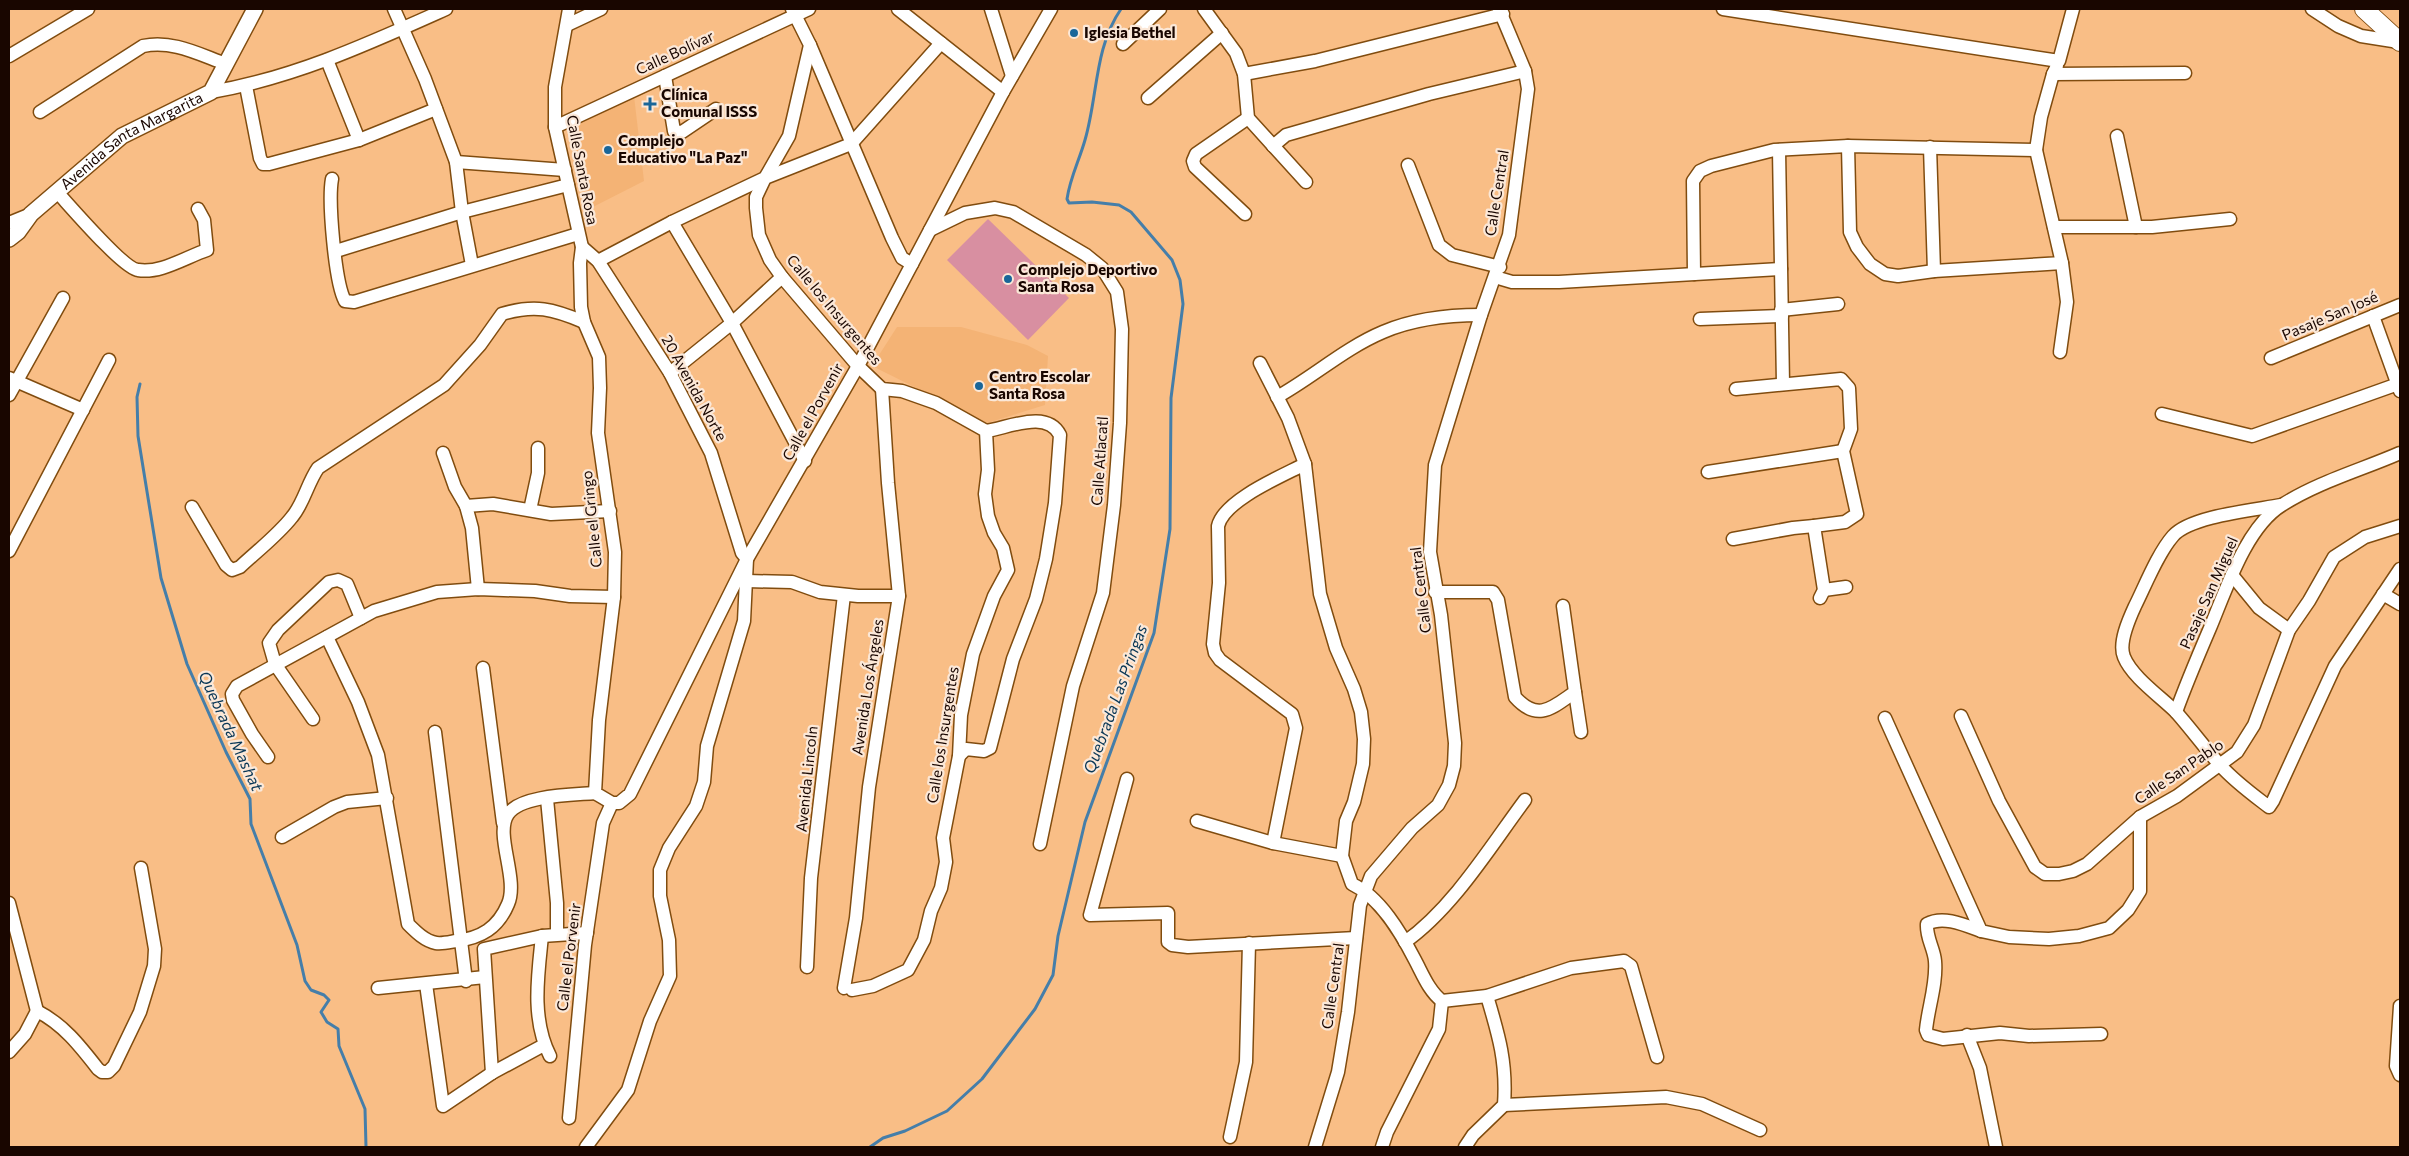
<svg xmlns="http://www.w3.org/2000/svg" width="2409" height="1156" viewBox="0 0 2409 1156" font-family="Commissioner,sans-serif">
<rect width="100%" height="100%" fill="#f9be86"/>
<g fill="#f4b375">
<polygon points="634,96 644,181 587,210 578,172 575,124"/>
<polygon points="897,327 961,327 1027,345 1048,356 1045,405 987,423 872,366"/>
</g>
<polygon fill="#d88fa1" points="988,219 1069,298 1028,340 947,260"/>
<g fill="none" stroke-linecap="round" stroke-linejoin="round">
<g stroke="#457ea9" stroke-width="3">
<polyline points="140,384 137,397 138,436 161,578 187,664 226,752 250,799 251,824 297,945 305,981 311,990 324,995 329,1000 321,1012 327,1022 338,1029 339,1046 365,1109 366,1147"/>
<path d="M870,1147L883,1138L905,1131L947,1111L982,1079L1035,1009L1053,975L1058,936L1085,822L1154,633L1170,529L1171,398L1183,304L1180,280L1172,260L1131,212L1119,205L1092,202L1069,203L1067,199C1070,178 1079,161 1085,140C1098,96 1094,48 1121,9"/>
</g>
<defs>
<g id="minor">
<polyline points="394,9 425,79 456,162 462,212 472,265"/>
<polyline points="569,9 555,87 555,127 582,247 580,263 581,307 584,322 599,357 600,388 598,433 615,552 614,597 599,720 595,793 612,803 619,803 630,794 747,559 858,366 1003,92 1051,9"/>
<polyline points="898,9 1003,92"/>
<polyline points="991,9 1012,76"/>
<polyline points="1204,9 1236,53 1244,74 1248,118 1306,182"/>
<polyline points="1723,9 2059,61 2073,9"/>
<polyline points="2312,9 2338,26 2361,36 2399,42"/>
<polyline points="567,25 601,9"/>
<polyline points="1123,44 1160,9"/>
<polyline points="810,45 892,238 902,258 912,264"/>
<polyline points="9,56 88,9"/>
<polyline points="327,60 359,140"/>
<polyline points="2057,66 2053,74 2185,73"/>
<polyline points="1244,74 1315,61 1503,14"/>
<polyline points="665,76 674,131 682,132 716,109"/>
<polyline points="246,86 260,158 263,164 269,164 359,140 436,109"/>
<path d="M211,92C294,78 370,43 446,9"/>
<polyline points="1148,98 1222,33"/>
<path d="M40,112L143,46C173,40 198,54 226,64"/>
<polyline points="555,127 809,9"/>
<polyline points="2117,136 2136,227"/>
<polyline points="1273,146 1286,135 1429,94 1525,71"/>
<polyline points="1848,146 1850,232 1857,247 1870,264 1885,274 1898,276 1934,271 2062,263 2036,150"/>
<polyline points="1930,147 1934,271"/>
<polyline points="1779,150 1783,384"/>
<polyline points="456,162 565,170"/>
<polyline points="1408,165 1439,245 1452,255 1500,267"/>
<path d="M332,179C328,201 335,283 345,301L354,302L578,234"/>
<path d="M58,193C70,206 124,269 138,270C160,274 186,257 207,250L204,220L198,209"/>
<polyline points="1245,214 1195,167 1193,161 1196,154 1248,118"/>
<polyline points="672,222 732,323 805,461"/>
<polyline points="9,223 31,214"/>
<polyline points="2054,227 2152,227 2230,219"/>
<polyline points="930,230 965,213 995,208 1013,212 1086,255 1102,268 1117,292 1122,329 1120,423 1114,505 1103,593 1073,686 1040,844"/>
<polyline points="582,247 598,261 670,373 711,453 742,553 747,559 744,621 707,746 704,782 696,806 669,848 660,870 660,896 669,940 670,976 650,1021 628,1090 586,1147"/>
<polyline points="336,251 462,212 568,185"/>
<polyline points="598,261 672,222 765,178 789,136 810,45 792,9"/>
<polyline points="1694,274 1693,181 1700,171 1711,166 1774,150 1848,146 2036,150 2041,117 2053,74"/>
<polyline points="1495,277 1512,282 1559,282 1781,269"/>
<polyline points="1781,310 1838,304"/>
<polyline points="2373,316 2400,391"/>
<polyline points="1700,319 1782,316"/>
<polyline points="2060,352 2067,302 2062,263"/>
<polyline points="2271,358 2400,305"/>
<path d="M1260,363L1288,418L1305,464L1320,594L1336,648L1354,689L1361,712L1364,739L1363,764L1354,802L1346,821L1342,856L1352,884C1380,897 1401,933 1415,960C1423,975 1429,991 1442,1001L1487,996L1571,968L1624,961L1631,966L1657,1057"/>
<polyline points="670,373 732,323 782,277"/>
<polyline points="9,378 83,410"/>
<polyline points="1736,389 1841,379 1849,388 1851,429 1843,451 1857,514 1845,522 1814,526 1824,590 1820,598"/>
<polyline points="9,395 63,298"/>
<path d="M1277,397C1313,377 1345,348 1383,332C1413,319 1448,315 1481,315"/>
<polyline points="2162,414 2252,436 2398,384"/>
<polyline points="443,453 455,487 466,506 472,528 478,589"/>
<polyline points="1708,472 1843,451"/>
<path d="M2281,505C2255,510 2190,516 2173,536C2158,553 2145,586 2135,606C2129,619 2118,643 2124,657C2132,677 2161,697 2176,712C2191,729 2205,748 2220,765C2234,781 2252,794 2269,807L2273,801L2335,666L2400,569"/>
<polyline points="466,506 493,504 551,514 610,511"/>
<path d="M192,507L226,565L232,570L240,567C257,551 278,535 292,517C304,503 307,484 318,468L444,385L480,345L502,314C535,304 553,309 584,322"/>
<polyline points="530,510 538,473 538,448"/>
<polyline points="1733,539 1793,528 1814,526"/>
<polyline points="9,551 109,360"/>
<polyline points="2232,575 2259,608 2289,630"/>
<polyline points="747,581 792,582 820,592 858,596 899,596"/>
<polyline points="1824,590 1846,587"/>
<path d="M1435,592H1493L1498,600L1515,697C1538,723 1553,707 1575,692L1563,606"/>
<polyline points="2383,594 2400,604"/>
<path d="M327,637L358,702L378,755L408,924C416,932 425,941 436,943C442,944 450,942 456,941C481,938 498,928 508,904C519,879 494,834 508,814C521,795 573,795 595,793"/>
<polyline points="483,668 503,823"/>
<polyline points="1575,692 1581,732"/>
<path d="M2176,712C2186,684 2198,656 2210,628C2226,590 2246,527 2282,505C2318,482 2361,470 2400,453"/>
<polyline points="1961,716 1999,801 2035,867 2045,874 2059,874 2073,871 2087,864 2140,817 2177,796 2237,752 2254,725 2289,630 2309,601 2334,557 2365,537 2400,526"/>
<polyline points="1885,718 1981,931 2009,937 2049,939 2079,936 2109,928 2128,910 2140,891 2140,817"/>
<polyline points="313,719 275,664 269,643 278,630 329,582 338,580 347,584 361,618"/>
<polyline points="435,732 466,981"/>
<path d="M959,756L966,749L984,751L990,748L1013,659L1036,599L1046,559L1055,503L1060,435C1047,409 1008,428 986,431"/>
<polyline points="268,757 252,734 233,700 232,694 237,686 374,611 437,592 478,589 535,591 570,596 614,597"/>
<polyline points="1127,779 1090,915 1168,913 1168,942 1172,945 1188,947 1356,938"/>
<polyline points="547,799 557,903 557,934"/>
<polyline points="1197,821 1273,843 1342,856"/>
<polyline points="282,837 334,807 347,802 387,798"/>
<path d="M1273,843L1296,728L1292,714L1220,660L1215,653L1213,644L1219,583L1218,526C1224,500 1282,476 1305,464"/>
<polyline points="9,903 37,1011"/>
<path d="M1981,931C1965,925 1943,915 1927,924C1926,938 1934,948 1935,961C1937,984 1928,1008 1926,1030L1928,1035L1943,1039L2000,1033L2029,1036L2101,1034"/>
<path d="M542,936C538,975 531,1019 550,1056"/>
<path d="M1405,942C1453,908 1490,847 1525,800"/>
<polyline points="807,967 811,878 844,595"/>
<polyline points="426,984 443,1106 492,1073 544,1045"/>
<polyline points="378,988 485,977"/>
<polyline points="844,988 856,918 869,787 899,596 888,483 882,389"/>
<polyline points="852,990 873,986 908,970 924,940 931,911 941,888 946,862 943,838 959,756 961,715 973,654 994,596 1008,570 1003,548 994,533 988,516 985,494 988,470 986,431 936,403 902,391 882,389 858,366 782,277 770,260 759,235 756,208 756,197 765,178 851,144 941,43"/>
<polyline points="2400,1006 2396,1066 2400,1075"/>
<polyline points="1967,1035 1980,1068 1996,1147"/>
<path d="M9,1052L25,1034L37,1011C63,1024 80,1046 98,1069L102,1072H108L114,1066L140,1012L154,966L155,949L141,868"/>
<polyline points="492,1073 484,949 542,936 587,933"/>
<polyline points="1504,1105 1666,1097 1702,1104 1760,1130"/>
<polyline points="569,1118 585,945 603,823 612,803"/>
<polyline points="1230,1137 1246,1062 1249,943"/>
<polyline points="1315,1147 1338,1072 1348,1012 1360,905 1371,876 1412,828 1438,805 1449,785 1454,766 1455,743 1441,615 1430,552 1435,465 1481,315 1509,235 1528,89 1525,71 1499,9"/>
<polyline points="1382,1147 1387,1132 1439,1029 1442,1001"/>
<path d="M1465,1147L1473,1135L1504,1105C1507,1063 1499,1036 1487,996"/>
</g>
<g id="tertiary">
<path id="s1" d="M9,239L18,232L31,214L122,136L211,92L255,9"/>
</g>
<polyline id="secondary" points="2364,9 2400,42"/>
</defs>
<use href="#minor" stroke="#804c0f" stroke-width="15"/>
<use href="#tertiary" stroke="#804c0f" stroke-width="18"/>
<use href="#secondary" stroke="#804c0f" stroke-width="20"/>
<use href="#minor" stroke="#fff" stroke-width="12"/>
<use href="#tertiary" stroke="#fff" stroke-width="15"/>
<use href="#secondary" stroke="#fff" stroke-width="18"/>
</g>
<g fill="#1a6699" stroke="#fbe8d8" stroke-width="2">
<circle cx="1074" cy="33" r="5"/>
<path d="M647.5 96.5h5v5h5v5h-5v5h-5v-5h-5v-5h5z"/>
<circle cx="608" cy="150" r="5"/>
<circle cx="1008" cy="279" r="5"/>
<circle cx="979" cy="386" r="5"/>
</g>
<g text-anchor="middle" stroke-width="4.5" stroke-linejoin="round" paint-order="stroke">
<g font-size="15" font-weight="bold" fill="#190600" stroke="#fbe8d8" text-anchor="start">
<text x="1084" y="38">Iglesia Bethel</text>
<text x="661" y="100">Clínica<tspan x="661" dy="17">Comunal ISSS</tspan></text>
<text x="618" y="146">Complejo<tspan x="618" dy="17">Educativo "La Paz"</tspan></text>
<text x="1018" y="275">Complejo Deportivo<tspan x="1018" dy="17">Santa Rosa</tspan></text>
<text x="989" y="382">Centro Escolar<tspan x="989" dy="17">Santa Rosa</tspan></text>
</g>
<g font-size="15" fill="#190600" stroke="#fbe8d8">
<text transform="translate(675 53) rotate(-25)" y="5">Calle Bolívar</text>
<text dy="5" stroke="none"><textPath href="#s1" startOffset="159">Avenida Santa Margarita</textPath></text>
<text transform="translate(582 170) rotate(79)" y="5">Calle Santa Rosa</text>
<text transform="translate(1497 193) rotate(-81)" y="5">Calle Central</text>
<text transform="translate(834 310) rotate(50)" y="5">Calle los Insurgentes</text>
<text transform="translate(2330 316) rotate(-23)" y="5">Pasaje San José</text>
<text transform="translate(694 388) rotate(61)" y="5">20 Avenida Norte</text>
<text transform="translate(813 412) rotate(-61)" y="5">Calle el Porvenir</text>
<text transform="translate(1100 461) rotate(-86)" y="5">Calle Atlacatl</text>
<text transform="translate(592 519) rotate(-96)" y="5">Calle el Gringo</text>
<text transform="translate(1421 590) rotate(-97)" y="5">Calle Central</text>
<text transform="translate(2209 593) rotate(-66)" y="5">Pasaje San Miguel</text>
<text transform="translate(868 687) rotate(-81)" y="5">Avenida Los Ángeles</text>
<text transform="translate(943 735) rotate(-81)" y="5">Calle los Insurgentes</text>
<text transform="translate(2179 772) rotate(-34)" y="5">Calle San Pablo</text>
<text transform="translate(807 779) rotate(-84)" y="5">Avenida Lincoln</text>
<text transform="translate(569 957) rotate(-83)" y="5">Calle el Porvenir</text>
<text transform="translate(1333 986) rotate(-82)" y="5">Calle Central</text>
</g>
<g font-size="16" font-style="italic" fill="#093756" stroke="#fbe8d8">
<text transform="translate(1115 699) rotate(-70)" y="6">Quebrada Las Pringas</text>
<text transform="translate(231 731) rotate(65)" y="6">Quebrada Mashat</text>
</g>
</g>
<rect width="2409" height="1156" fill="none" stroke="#190600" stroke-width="20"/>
</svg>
